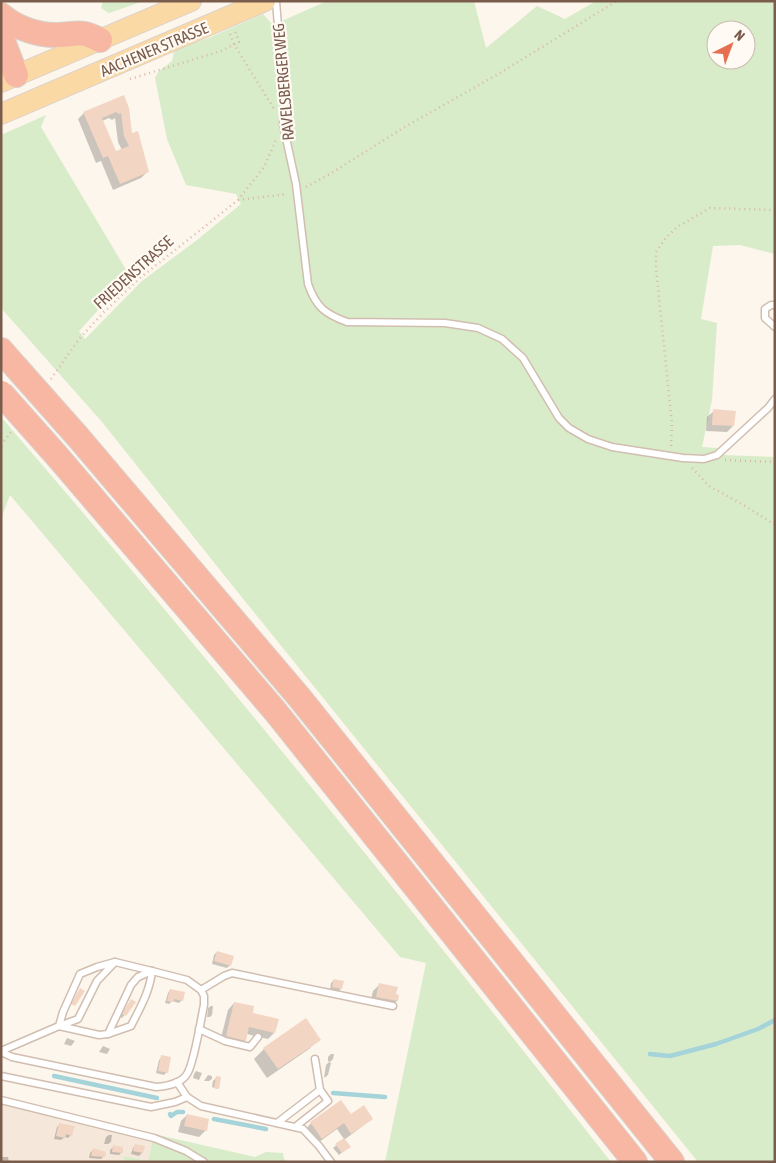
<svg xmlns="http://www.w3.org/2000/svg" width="776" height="1163" viewBox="0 0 776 1163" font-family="'Asap Condensed',sans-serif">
<rect width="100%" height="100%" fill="#fdf6ec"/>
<polygon fill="#f5e8da" points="1,1099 154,1134 148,1161 124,1156 124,1162 1,1162"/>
<g fill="#d8ecc9" fill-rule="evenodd">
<polygon points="103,1 144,1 109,13 101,8"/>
<path d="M327,1H474L486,48L537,6L565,19L596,1H775V254L740,245L713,246L701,319L717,323L712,400L702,447L717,448L724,455L775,457V1162H698L240,595L102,422L1,308V135L46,115L41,127L131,278L100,308L79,331L85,339L142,281L197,240L241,204L236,194L186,185L167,139L155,78L158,72L172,61L174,50L211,37L263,14L273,25ZM716,30H746V60H716Z"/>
<path d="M1,417C211,660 413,910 611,1162H385L426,963L400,957L10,495L1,519Z"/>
<polygon points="154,1134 255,1157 266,1152 283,1153 284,1159 288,1162 124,1162 124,1156 148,1161"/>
</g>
<g fill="#0003" fill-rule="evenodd">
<path d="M128,108L131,135L148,171L141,178L113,190L101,161L96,163L78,119L84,113ZM109,118L112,120L115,118L118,142L122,150L115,153L102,121Z"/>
<polygon points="714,411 733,426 727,432 706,431 707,417"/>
<polygon points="217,952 230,965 227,968 212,964 214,955"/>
<polygon points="334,980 341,989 338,992 330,990 331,983"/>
<polygon points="380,984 395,996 397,1001 390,1007 370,1003 373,991"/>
<polygon points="170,990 182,1000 179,1003 172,1001 169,1004 165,1003 168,993"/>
<polygon points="131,1000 127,1012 122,1018 120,1017"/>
<polygon points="234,1003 251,1014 274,1033 268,1039 247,1034 245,1040 239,1047 220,1042 228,1010"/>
<polygon points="211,1006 213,1006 212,1015 210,1017 207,1017 208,1008"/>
<polygon points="67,1038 75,1041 71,1046 64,1044"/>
<polygon points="319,1039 309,1049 267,1078 254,1059 264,1049"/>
<polygon points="103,1046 110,1049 107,1054 99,1052"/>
<polygon points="331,1054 334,1054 333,1059 330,1062 328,1061 328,1057"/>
<polygon points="162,1057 167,1072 164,1075 156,1073 159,1060"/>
<polygon points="329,1062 331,1063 328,1075 324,1078 326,1065"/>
<polygon points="196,1071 202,1073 199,1080 193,1078 194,1074"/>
<polygon points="208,1075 212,1076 212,1079 209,1081 204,1081"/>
<polygon points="216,1078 220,1078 217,1089 212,1087 213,1081"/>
<polygon points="187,1115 206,1130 199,1137 178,1132 181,1121"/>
<polygon points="351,1116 372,1119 344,1140 346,1149 339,1155 333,1148 344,1139 337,1129 315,1145 305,1130 311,1123"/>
<polygon points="60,1124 71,1135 68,1138 65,1137 61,1140 54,1139 57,1127"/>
<polygon points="109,1135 112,1135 111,1142 108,1144 104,1144 106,1137"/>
<polygon points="136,1145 142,1153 139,1156 131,1154 133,1148"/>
<polygon points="113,1147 122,1152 119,1155 110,1154 110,1150"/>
<polygon points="93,1150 104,1156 101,1159 89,1158 90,1153"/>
<polygon points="1,1157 8,1157 9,1162 1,1162"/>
</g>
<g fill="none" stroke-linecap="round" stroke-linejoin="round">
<g stroke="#a5d3da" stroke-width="4.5">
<polyline points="650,1054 670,1056 716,1044 758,1029 775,1020"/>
<polyline points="54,1076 157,1098"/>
<polyline points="333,1093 385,1097"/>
<polyline points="170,1114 171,1116 177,1112 183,1112"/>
<polyline points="214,1119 266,1129"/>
</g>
</g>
<g fill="#f3d5c3" fill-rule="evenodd">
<path d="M124,95L129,108L132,133L138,131L149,172L120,184L108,156L103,158L83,112ZM116,112L119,114L121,113L124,136L129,146L116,151L102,118Z"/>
<polygon points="713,409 736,411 734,426 712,425"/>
<polygon points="217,951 234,956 231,966 214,961"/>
<polygon points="334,979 344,981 342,989 332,987"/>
<polygon points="379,983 398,987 396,994 399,995 398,1001 376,997"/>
<polygon points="80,988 85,991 75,1006 71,1004"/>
<polygon points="170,989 185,992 183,1001 174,999 173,1002 167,1001"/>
<polygon points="131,999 136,1002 126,1016 122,1014"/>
<polygon points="234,1002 254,1006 253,1013 279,1019 275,1033 249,1027 246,1041 226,1036"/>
<polygon points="306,1018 321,1040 278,1069 263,1048"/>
<polygon points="161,1055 171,1057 168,1073 158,1071"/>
<polygon points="216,1076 221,1077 219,1089 214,1088"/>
<polygon points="341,1100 351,1114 364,1105 373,1119 351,1134 344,1123 322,1139 310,1122"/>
<polygon points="187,1114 209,1119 207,1131 184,1126"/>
<polygon points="59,1123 75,1126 72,1136 66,1134 65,1138 56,1136"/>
<polygon points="344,1138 351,1147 342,1153 335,1144"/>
<polygon points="135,1144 145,1146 143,1153 133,1151"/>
<polygon points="113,1145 123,1147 123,1153 112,1152"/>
<polygon points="93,1148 106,1152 105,1157 91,1156"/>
</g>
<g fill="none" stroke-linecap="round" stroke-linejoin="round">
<defs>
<g id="lane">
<path d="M276,1L284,101L283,124L296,184L308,284C316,307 325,314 347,322L445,323L478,328L502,339L523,358L559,418L569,428L588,439L612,447L683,458L704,459L717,455L768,408L775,399"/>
<polyline points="775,305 771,305 765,309 765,318 775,327"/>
<polyline points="115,962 97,981 78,1019 59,1026 99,1035 108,1034 131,985 138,977 152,971"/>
<polyline points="201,990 224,976 232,973 393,1006"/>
<polyline points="199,1029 225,1041 250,1047 258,1037"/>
<path d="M108,1034L131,1026C140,1008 150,991 152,971"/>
<path d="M1,1051L59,1026L63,1012L80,974L97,967L115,962L152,971L187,980L201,990L204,996V1005C201,1019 194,1064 187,1074C181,1084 167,1086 156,1087L12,1057L1,1052"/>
<polyline points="1,1076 151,1107 175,1102 187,1097"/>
<polyline points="177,1082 187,1097 201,1106 303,1129 319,1146 331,1162"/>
<polyline points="1,1100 154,1138 186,1151 204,1162"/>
<polyline points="277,1123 320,1090 315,1059"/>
<polyline points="295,1127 328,1101 320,1090"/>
</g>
<g id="primary">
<polyline points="1,82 191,1"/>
<polyline points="1,114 265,1"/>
</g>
<g id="highway">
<path d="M1,15C16,28 39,36 59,35C80,34 80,30 100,40"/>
<polyline points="1,36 16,75"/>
<polyline points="1,350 15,366"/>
<polyline points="78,437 299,697 672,1162"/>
<polyline points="57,456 275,711 635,1162"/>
</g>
</defs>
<use href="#lane" stroke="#d1beb0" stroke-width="9"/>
<use href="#primary" stroke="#dad1cd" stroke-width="22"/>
<use href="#highway" stroke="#dad1cd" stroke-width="26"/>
<g stroke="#d9b8a5" stroke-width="2.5" stroke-dasharray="1 4" stroke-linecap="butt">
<polyline points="230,34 234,44 274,109"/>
<polyline points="130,79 221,51 239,42 235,31"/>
<polyline points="306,187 330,174 403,128 500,73 617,1"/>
<polyline points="238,200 287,194"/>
<polyline points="51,379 79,339 104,312 140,278 238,200 264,167 276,140"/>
<polyline points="1,445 11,432"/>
<polyline points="671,446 672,424 656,268 656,252 665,239 677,227 710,208 775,210"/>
<polyline points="725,460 775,462"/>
<polyline points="692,468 709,486 747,507 775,525"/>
</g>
<use href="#lane" stroke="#fff" stroke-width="6"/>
<use href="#primary" stroke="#fbd9a5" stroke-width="20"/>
<use href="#highway" stroke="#f7b7a3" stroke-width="24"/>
<defs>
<g id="highway-bridge">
<polyline points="15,366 78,437"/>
<polyline points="1,393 57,456"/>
</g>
</defs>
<use href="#highway-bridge" stroke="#dad1cd" stroke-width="26" stroke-linecap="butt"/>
<use href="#highway-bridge" stroke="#f7b7a3" stroke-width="24"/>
</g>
<g text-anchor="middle" stroke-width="4.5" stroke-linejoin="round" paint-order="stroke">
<g font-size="16" fill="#7a5c4d" stroke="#fffaf3">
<text transform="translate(154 49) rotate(-23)" y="6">AACHENER STRASSE</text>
<text transform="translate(283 82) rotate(-95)" y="6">RAVELSBERGER WEG</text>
<text transform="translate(133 272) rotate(-42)" y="6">FRIEDENSTRASSE</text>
</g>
</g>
<rect width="776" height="1163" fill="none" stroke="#7a5c4d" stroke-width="5"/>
<g transform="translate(731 45) rotate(42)"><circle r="24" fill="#fffaf3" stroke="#cabbb1"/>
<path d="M0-4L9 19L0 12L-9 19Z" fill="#e76f51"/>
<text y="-8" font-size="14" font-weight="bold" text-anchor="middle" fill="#7a5c4d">N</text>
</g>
</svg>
